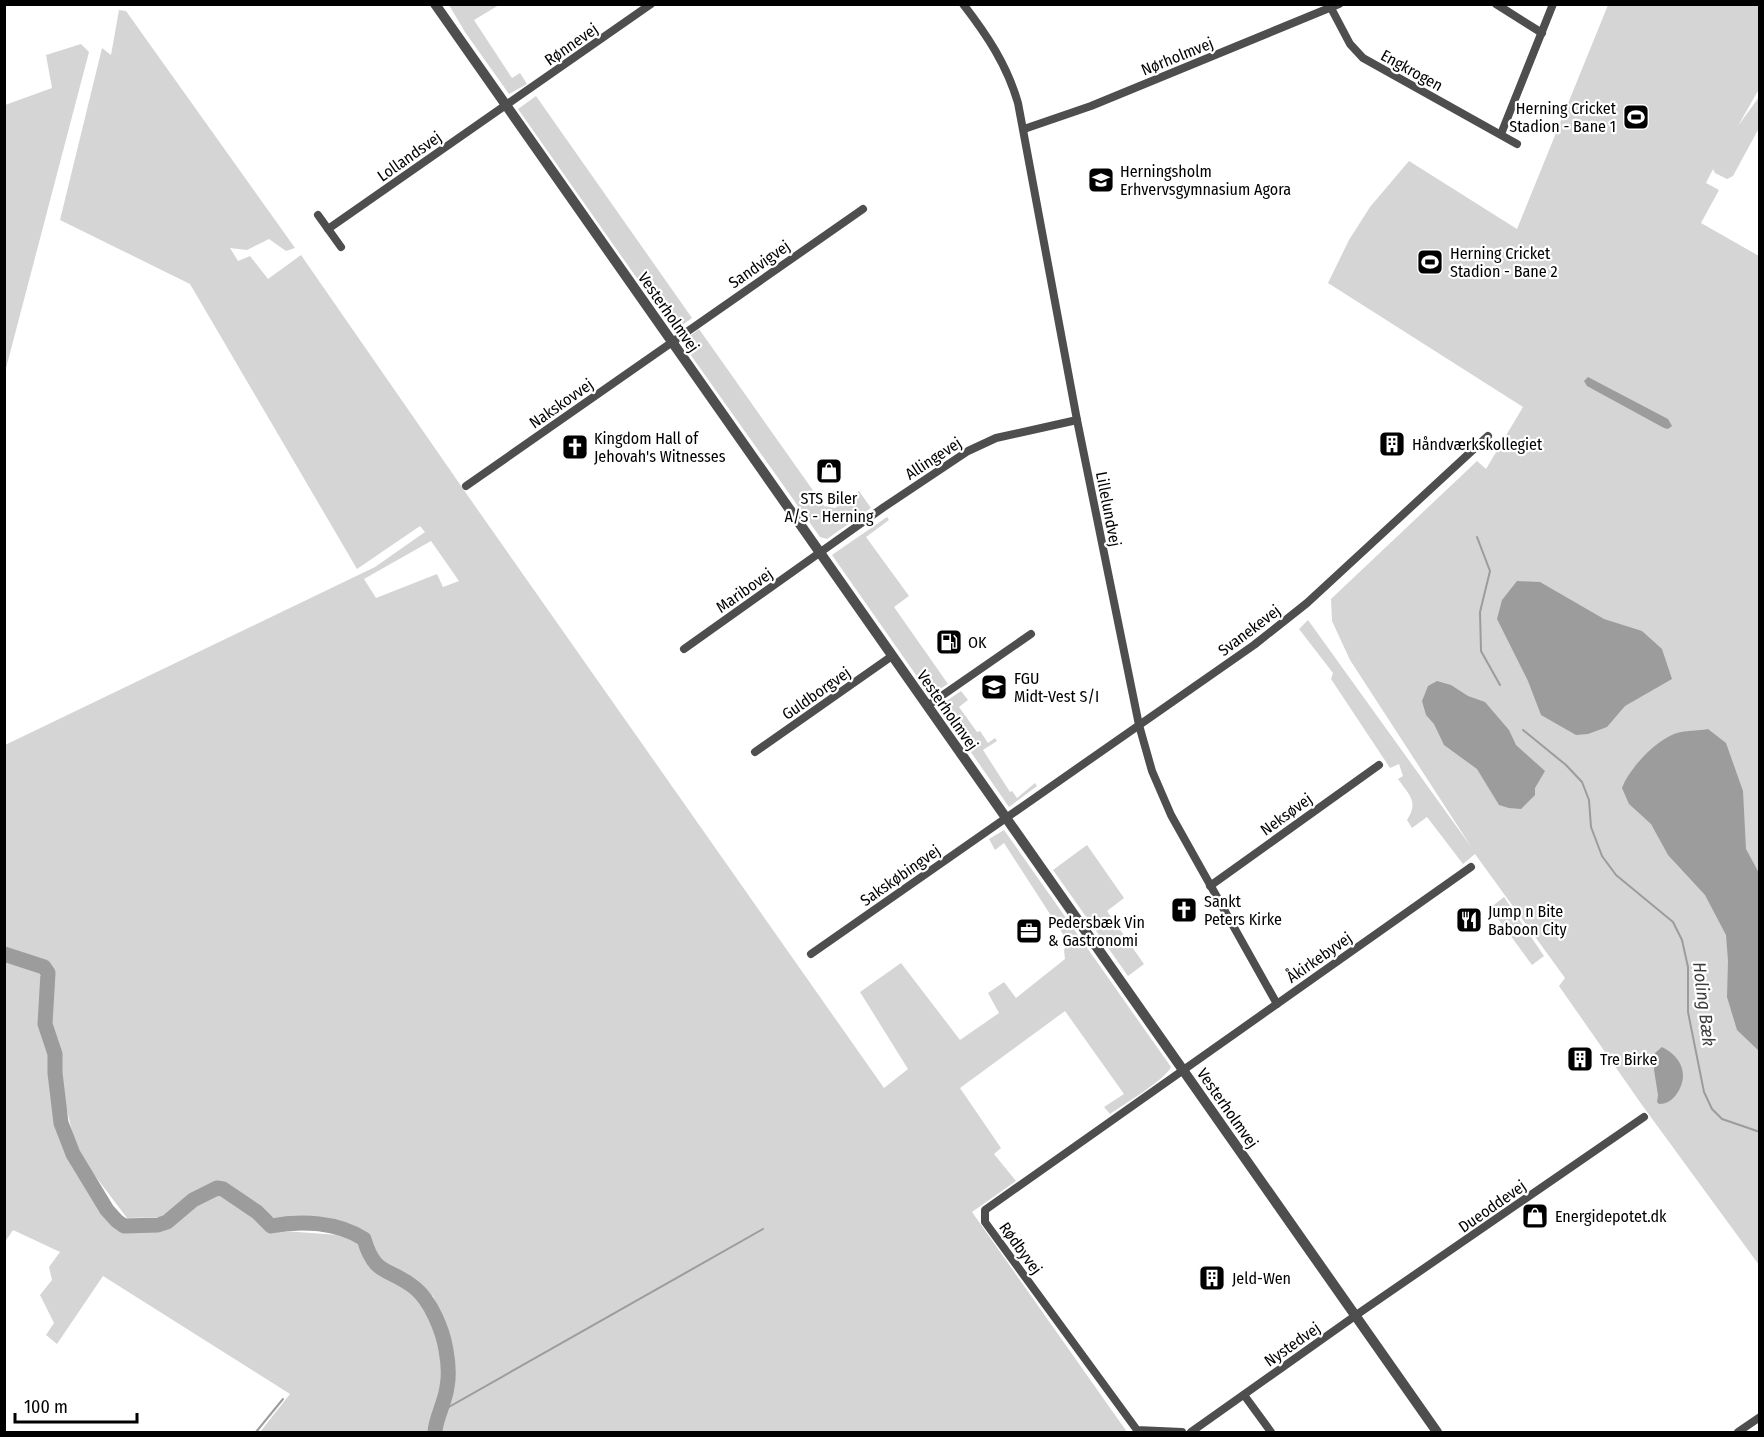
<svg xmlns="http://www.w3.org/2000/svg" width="1764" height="1437" viewBox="0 0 1764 1437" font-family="'Fira Sans Condensed',sans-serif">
<rect width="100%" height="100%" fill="#fff"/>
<g fill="#d5d5d5" fill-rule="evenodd">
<polygon points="449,5 499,5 474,20 512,78 520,73 527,84 509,94 465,32"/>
<path d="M1608,5H1759V89L1738,126L1759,97V128L1733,176L1727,179L1715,173L1713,169L1706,183L1719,190L1701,223L1759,256V1265L1642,1105L1559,986L1565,978L1475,854L1463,864L1427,817L1412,828L1407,820C1419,801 1409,795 1398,779L1403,776L1399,764L1390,768L1331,679L1333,673L1299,629L1308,620L1472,848L1350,660L1332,621L1331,599L1477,461L1486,469L1523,407L1328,283L1349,240L1370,207L1409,161L1517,229Z"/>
<path d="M119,10L126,11L295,248L286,251L269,239L247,250L230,248L238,261L250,256L268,279L301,255L475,506L884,1088L908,1069L860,992L901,963L960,1040L999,1013L988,993L1004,982L1016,998L1065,959L1064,950L1068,942L1004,843L995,850L989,839L1004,830L1171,1067C1166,1079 1123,1105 1110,1114L1104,1107L1124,1094L1065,1011L960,1088L1001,1148L994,1154L1016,1181L972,1212L1127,1432H442L452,1390L453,1351L433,1296L377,1258L368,1234L274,1218L217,1182L161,1217L127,1218L77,1152L58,1073L50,1022L52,971L45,963L5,952V745L375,567L425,532L420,526L357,569L190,284L60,220L102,48L111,55ZM431,541L459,581L443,587L437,574L376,598L364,579Z"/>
<polygon points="81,44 89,52 5,372 5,105 52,88 46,55"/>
<polygon points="536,96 692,318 674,331 518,109"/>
<polygon points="699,329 824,506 835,508 859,491 871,508 827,539 820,537 685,347 690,336"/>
<polygon points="887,517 889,520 866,537 909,596 894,607 948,684 930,695 832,555"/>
<polygon points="961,691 968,700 959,707 977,732 980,731 988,743 995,738 997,741 983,750 1010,792 1012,791 1017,798 1035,783 1037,786 1009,807 939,706"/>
<polygon points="1087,845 1124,898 1107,911 1144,964 1128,976 1053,870"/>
<polygon points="1504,897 1544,956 1532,965 1490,908"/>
<polygon points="5,962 37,970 42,978 41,1023 52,1054 57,1122 70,1158 111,1222 126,1230 164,1228 194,1204 218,1193 254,1213 270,1230 353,1236 361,1243 368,1265 412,1290 429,1312 442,1349 443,1385 432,1432 260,1432 290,1394 103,1276 57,1344 46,1335 54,1323 40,1295 52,1280 49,1267 60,1252 13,1230 5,1242"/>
</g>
<g fill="#9c9c9c">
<polygon points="1588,377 1668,419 1672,426 1668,429 1664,428 1587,386 1584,381"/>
<polygon points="1517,581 1540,582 1604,619 1642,631 1662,649 1672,679 1625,706 1607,727 1588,734 1576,735 1541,715 1528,681 1497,619 1502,600"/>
<polygon points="1437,681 1451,685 1468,696 1485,702 1509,730 1516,745 1545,771 1535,788 1535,795 1521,809 1509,808 1499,805 1477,769 1444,745 1434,724 1426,715 1422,701 1428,686"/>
<path d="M1708,729L1726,743L1743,791L1746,849L1759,873V1051L1737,1030L1727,997L1728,961L1726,935L1705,895L1668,855L1651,824L1629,804L1622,788C1629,769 1654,742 1674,734C1684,730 1698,731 1708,729Z"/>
<path d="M1662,1047C1682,1057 1690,1076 1676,1095C1671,1101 1666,1104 1659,1104L1657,1102L1658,1095L1654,1070L1655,1053Z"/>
</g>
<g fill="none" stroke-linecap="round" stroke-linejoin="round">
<g stroke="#9c9c9c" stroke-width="2">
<polyline points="1477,537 1490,571 1480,612 1481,651 1500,685"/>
<polyline points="1523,730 1566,765 1582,782 1589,800 1591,827 1602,856 1616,875 1673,922 1682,940 1688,967 1688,1012 1704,1092 1712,1109 1722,1119 1760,1132"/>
<polyline points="440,1412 763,1229"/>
<polyline points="256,1432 283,1399"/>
</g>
<path stroke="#9c9c9c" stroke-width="15" d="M4,954L44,967L48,973L45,1024L55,1054V1073L61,1123L73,1154L107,1210L117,1221L124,1226L158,1225L167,1222L193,1200L217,1188L223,1189L257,1212L271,1226C301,1220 338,1222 364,1239C375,1277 389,1267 415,1288C431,1301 443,1331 446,1350C448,1361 449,1377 447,1387C445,1403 436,1417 435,1432"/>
<g stroke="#4e4e4e" stroke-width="8">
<path d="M963,4C987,35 1007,65 1018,103L1077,420L1139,725L1152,771L1171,815L1277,1004"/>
<polyline points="1496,4 1542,33"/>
<polyline points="1331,8 1350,44 1363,58 1517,144"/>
<polyline points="1024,129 1091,106 1339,4"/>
<polyline points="1501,134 1553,4"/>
<polyline points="318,215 341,247"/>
<polyline points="328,229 651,4"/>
<polyline points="466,486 863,209"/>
<polyline points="684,649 884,507 968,451 996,438 1077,420"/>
<polyline points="927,706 1031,634"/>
<polyline points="755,752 892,656"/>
<polyline points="1210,886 1379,765"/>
<polyline points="811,954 1254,645 1307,603 1488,436"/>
<polyline points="1244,1395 1271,1432"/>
<polyline points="1182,1432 1137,1430 985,1222 985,1210 1471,867"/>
<polyline points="1191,1432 1362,1311 1644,1117"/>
<polyline points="1738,1432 1760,1417"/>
</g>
<polyline stroke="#4e4e4e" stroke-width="10" points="435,4 1437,1432"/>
</g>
<defs>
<symbol id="stadium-square" viewBox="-11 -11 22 22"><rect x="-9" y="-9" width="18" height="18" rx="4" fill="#000" stroke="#fff"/><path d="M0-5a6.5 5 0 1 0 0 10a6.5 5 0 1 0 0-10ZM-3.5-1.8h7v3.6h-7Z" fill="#fff"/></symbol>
<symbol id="school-square" viewBox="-11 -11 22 22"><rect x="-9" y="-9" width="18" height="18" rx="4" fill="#000" stroke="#fff"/><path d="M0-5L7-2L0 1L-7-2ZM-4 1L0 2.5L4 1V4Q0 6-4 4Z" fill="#fff"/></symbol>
<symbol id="building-square" viewBox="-11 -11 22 22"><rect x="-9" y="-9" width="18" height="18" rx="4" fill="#000" stroke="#fff"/><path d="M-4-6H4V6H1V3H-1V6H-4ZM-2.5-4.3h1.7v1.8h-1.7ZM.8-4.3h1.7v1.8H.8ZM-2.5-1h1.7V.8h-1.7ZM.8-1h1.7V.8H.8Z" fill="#fff"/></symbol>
<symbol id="church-square" viewBox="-11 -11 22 22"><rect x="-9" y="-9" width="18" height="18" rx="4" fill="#000" stroke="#fff"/><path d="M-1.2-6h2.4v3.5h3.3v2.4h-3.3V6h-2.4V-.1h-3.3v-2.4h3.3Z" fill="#fff"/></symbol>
<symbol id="shop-square" viewBox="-11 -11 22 22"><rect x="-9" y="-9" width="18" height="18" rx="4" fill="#000" stroke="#fff"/><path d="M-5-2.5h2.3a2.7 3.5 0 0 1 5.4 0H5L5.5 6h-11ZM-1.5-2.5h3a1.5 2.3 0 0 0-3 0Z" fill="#fff"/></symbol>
<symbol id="fuel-square" viewBox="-11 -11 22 22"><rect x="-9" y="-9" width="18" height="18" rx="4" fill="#000" stroke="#fff"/><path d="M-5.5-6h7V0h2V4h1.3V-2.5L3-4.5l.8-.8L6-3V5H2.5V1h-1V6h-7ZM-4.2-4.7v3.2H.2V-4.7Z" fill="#fff"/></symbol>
<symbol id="restaurant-square" viewBox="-11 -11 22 22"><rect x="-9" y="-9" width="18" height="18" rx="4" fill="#000" stroke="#fff"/><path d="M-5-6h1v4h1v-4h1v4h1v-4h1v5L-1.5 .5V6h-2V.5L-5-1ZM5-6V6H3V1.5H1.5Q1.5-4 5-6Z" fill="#fff"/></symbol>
<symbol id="office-square" viewBox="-11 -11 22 22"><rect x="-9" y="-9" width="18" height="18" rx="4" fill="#000" stroke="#fff"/><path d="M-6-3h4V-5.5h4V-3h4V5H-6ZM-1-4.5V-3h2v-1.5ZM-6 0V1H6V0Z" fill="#fff"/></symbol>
</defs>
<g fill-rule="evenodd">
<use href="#stadium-square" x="1621" y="102" width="30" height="30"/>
<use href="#school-square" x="1086" y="165" width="30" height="30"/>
<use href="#stadium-square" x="1415" y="247" width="30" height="30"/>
<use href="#building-square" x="1377" y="429" width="30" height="30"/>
<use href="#church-square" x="560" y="432" width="30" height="30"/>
<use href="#shop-square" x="814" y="456" width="30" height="30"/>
<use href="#fuel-square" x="934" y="627" width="30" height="30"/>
<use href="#school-square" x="979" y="672" width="30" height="30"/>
<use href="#church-square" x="1169" y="895" width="30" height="30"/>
<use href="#restaurant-square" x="1454" y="905" width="30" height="30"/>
<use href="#office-square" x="1014" y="916" width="30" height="30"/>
<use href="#building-square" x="1565" y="1044" width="30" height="30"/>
<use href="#shop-square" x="1520" y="1201" width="30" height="30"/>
<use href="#building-square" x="1197" y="1263" width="30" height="30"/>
</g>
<g text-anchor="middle" stroke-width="4.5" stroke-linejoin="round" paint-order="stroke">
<g font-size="16" fill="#000" stroke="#fff">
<text transform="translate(571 44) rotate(-35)" y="6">Rønnevej</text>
<text transform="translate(1177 56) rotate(-22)" y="6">Nørholmvej</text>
<text transform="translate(1412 70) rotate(29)" y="6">Engkrogen</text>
<text transform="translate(409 156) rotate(-35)" y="6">Lollandsvej</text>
<text transform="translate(759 264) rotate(-35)" y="6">Sandvigvej</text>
<text transform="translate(669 312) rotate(55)" y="6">Vesterholmvej</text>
<text transform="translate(561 403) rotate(-35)" y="6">Nakskovvej</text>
<text transform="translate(933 458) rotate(-33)" y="6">Allingevej</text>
<text transform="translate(1109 509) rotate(79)" y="6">Lillelundvej</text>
<text transform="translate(744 590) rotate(-35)" y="6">Maribovej</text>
<text transform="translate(1249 630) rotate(-37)" y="6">Svanekevej</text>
<text transform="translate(816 693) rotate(-35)" y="6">Guldborgvej</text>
<text transform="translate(948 710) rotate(55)" y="6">Vesterholmvej</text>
<text transform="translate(1286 814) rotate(-36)" y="6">Neksøvej</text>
<text transform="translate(900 875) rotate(-35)" y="6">Sakskøbingvej</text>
<text transform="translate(1319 957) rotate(-35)" y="6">Åkirkebyvej</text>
<text transform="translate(1228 1108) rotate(55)" y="6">Vesterholmvej</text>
<text transform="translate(1492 1206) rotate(-35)" y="6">Dueoddevej</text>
<text transform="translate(1021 1248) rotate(54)" y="6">Rødbyvej</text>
<text transform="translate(1292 1344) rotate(-35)" y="6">Nystedvej</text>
</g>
<g font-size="16" fill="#000" stroke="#fff" text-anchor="start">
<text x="1616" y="114" text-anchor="end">Herning Cricket<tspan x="1616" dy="18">Stadion - Bane 1</tspan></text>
<text x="1120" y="177">Herningsholm<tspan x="1120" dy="18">Erhvervsgymnasium Agora</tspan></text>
<text x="1450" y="259">Herning Cricket<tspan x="1450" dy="18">Stadion - Bane 2</tspan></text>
<text x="594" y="444">Kingdom Hall of<tspan x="594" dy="18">Jehovah's Witnesses</tspan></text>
<text x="1412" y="450">Håndværkskollegiet</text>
<text x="829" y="504" text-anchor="middle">STS Biler<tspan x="829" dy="18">A/S - Herning</tspan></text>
<text x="968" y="648">OK</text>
<text x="1014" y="684">FGU<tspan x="1014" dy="18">Midt-Vest S/I</tspan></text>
<text x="1204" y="907">Sankt<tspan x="1204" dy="18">Peters Kirke</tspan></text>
<text x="1488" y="917">Jump n Bite<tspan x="1488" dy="18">Baboon City</tspan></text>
<text x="1048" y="928">Pedersbæk Vin<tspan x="1048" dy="18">&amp; Gastronomi</tspan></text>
<text x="1600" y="1065">Tre Birke</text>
<text x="1555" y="1222">Energidepotet.dk</text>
<text x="1232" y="1284">Jeld-Wen</text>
</g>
<g font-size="18" font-style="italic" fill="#3d3d3d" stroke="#fff">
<text transform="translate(1704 1004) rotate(83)" y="6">Holing Bæk</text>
</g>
</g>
<rect width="1764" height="1437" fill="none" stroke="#000000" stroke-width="12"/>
<path d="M15 1413v9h122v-9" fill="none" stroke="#000000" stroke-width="3"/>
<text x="24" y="1413" font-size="18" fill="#000000" stroke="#ffffff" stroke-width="4.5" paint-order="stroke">100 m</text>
</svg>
